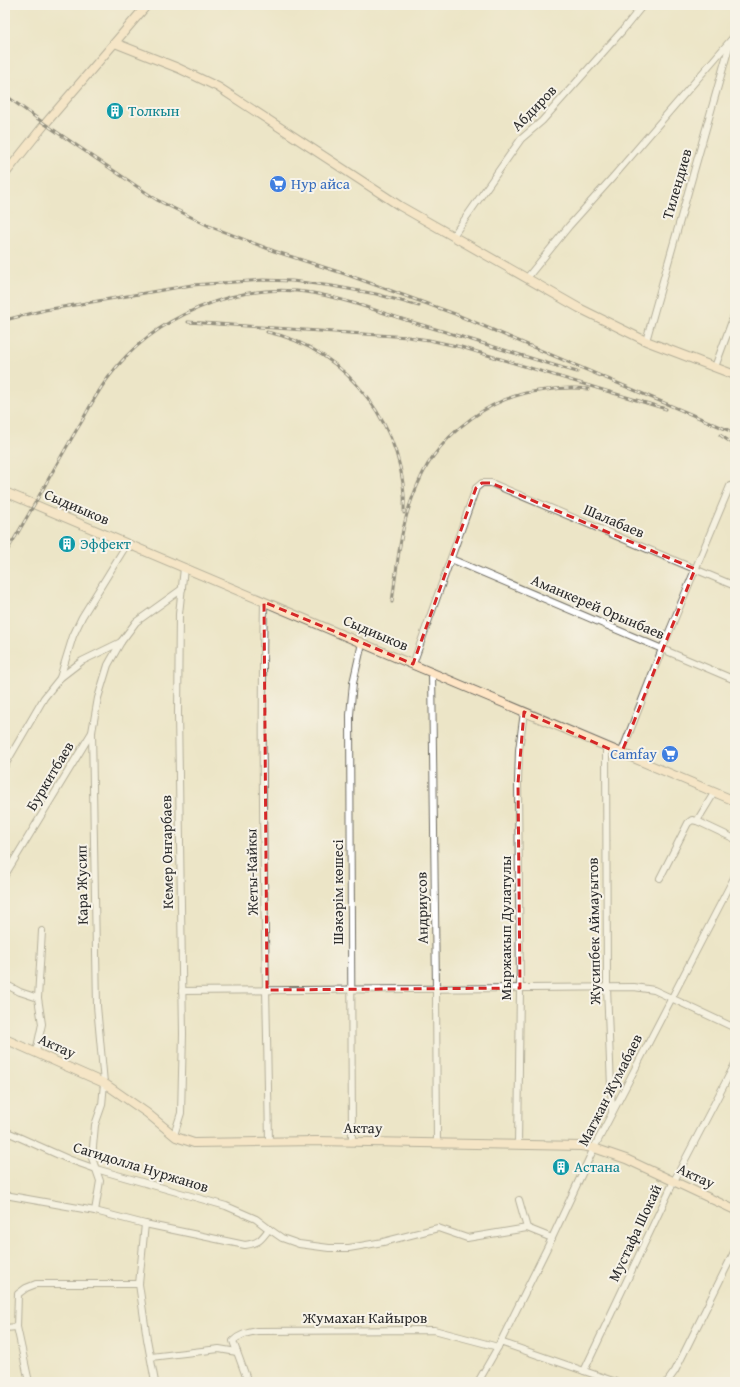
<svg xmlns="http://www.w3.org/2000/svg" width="740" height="1387" viewBox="0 0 740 1387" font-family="'Gentium Book Plus',serif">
<rect width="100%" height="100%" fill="#f7f3e8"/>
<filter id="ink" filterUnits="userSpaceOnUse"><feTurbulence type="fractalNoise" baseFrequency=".025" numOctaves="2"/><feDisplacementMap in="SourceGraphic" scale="8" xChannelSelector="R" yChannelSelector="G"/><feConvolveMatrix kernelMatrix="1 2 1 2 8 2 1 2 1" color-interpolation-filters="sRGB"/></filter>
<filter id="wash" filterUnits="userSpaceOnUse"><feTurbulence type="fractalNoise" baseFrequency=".012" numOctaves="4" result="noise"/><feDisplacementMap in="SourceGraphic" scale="16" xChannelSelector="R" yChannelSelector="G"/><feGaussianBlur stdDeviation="0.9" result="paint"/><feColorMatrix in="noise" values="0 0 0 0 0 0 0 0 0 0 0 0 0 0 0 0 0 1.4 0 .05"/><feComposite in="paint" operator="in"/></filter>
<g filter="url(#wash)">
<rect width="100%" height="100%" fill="#ece5c7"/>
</g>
<g filter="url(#ink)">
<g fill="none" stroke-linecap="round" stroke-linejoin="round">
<defs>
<g id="street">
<polyline points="453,236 521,139 542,121 622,31 643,5"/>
<polyline points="527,278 569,226 613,177 730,41"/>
<polyline points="646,341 731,40 735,35"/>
<polyline points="715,367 735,313"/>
<polyline points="451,559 735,680"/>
<path d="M264,602C260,782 266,962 269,1142"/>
<polyline points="413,664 476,488 482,483 491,483 735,586"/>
<polyline points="432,672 436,988 437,1143"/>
<polyline points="60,678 73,636 82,617 127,544"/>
<polyline points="606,747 607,987 612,1112"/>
<polyline points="621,754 662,649 730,486"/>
<polyline points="5,765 44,698 60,678 82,661 121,642"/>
<polyline points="697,821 714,793"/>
<polyline points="5,875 92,732"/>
<polyline points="660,878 688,823 692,820 697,821 735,839"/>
<polyline points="5,984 20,992 38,998"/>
<polyline points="182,991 634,987 654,990 735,1028"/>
<polyline points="36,1052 42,1024 38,998 42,931"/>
<polyline points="5,1131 68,1159 96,1169 226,1206 256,1219 269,1229 282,1238 299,1244 329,1248 349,1248 383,1242 438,1228 467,1238 527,1228 552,1238"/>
<polyline points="174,1135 181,1113 183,1034 178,713 179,614 184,568"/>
<polyline points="352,1142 350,715 353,683 362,643"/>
<polyline points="518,1145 520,988 518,783 519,750 524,712"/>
<path d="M5,1195L95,1211L145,1224L245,1245C259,1243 261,1240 269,1229"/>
<polyline points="519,1200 527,1228"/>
<polyline points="95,1211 100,1181 92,1158 95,1125 102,1105 104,1083 97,1006 92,732 98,698 108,665 121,642 136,622 182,589"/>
<polyline points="145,1224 139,1284 147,1339 155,1382"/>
<polyline points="5,1328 17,1327"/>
<polyline points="500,1342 616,1382"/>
<polyline points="151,1357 219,1349 237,1352"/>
<polyline points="584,1371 674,1181 735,1064"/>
<polyline points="29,1382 17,1327 18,1294 26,1288 36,1284 139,1284"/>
<path d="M248,1382L233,1341C240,1334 248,1333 257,1331L434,1330L498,1347"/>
<polyline points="478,1382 498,1347 552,1238 594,1148 735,876"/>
<polyline points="667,1382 675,1371 735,1250"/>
</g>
<g id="secondary">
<polyline points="115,43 178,68 218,87 400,206 579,308 646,341 735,375"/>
<polyline points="5,174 45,124 147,5"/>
<polyline points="5,492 735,801"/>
<polyline points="5,1039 104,1083 147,1113 176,1137 194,1143 316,1141 581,1146 594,1148 626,1159 735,1210"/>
</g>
</defs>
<use href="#street" stroke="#6f6c62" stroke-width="8"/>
<use href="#secondary" stroke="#6f6c62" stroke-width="10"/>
<use href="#street" stroke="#fff" stroke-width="6"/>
<use href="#secondary" stroke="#fee5c5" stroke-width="8"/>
<defs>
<g id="rail">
<polyline points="5,95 45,124 157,200 209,226 274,251 345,274 455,314 735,433"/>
<polyline points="5,320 45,310 192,285 263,280 292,281 332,286 376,294 419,306"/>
<polyline points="188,322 408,337 429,340 461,347 666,409"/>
<path d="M267,332C348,348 409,432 404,513"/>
<polyline points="720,435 735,445"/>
<path d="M5,554C32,511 55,465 82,421C90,406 98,391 108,378C152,317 238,280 313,293C347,299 379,312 412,322C467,338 522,356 577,372"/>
<path d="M392,602C397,567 400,529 413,496C418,483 424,469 432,458C453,428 487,403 522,394C529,392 538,391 546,390C559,388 574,387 588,389"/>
</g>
</defs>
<use href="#rail" stroke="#2b2b2b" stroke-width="3"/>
<use href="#rail" stroke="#f7f3e8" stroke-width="1.5" stroke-dasharray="4.5" stroke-linecap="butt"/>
</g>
</g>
<path d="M0 0H740V1387H0ZM482,483H491L695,569L621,754L524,712L518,783L520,988L267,990L264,602L413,664L476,488Z" fill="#ece5c7" fill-opacity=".55" fill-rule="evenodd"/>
<path fill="none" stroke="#d62828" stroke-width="3" stroke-dasharray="8 5" stroke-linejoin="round" d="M482,483H491L695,569L621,754L524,712L518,783L520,988L267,990L264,602L413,664L476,488Z"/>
<defs>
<symbol id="building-disc" viewBox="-11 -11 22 22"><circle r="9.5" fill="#0f9aa8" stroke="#f7f3e8"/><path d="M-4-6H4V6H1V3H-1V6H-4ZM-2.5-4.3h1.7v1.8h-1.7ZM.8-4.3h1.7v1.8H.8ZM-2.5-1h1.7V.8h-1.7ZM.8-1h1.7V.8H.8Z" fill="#fff"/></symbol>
<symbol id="supermarket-disc" viewBox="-11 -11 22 22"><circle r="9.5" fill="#3f7fe0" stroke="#f7f3e8"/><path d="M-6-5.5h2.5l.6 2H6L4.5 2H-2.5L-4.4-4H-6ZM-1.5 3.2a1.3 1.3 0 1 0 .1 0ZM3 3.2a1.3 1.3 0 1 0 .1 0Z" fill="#fff"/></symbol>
</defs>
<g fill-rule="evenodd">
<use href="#building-disc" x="105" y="101" width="20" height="20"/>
<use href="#supermarket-disc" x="268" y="174" width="20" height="20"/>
<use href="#building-disc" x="57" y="534" width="20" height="20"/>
<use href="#supermarket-disc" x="660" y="744" width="20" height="20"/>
<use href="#building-disc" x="551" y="1157" width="20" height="20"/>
</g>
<g text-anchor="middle" stroke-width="4" stroke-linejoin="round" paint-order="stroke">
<g font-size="15" fill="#2b2b2b" stroke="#f7f3e8">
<text transform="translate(534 108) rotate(-46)" y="5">Абдиров</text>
<text transform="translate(677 184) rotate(-74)" y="5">Тилендиев</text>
<text transform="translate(77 507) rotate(23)" y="5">Сыдиыков</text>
<text transform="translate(614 521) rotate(23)" y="5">Шалабаев</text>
<text transform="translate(598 607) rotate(23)" y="5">Аманкерей Орынбаев</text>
<text transform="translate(376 633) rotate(23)" y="5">Сыдиыков</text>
<text transform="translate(50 776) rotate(-59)" y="5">Буркитбаев</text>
<text transform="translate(167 852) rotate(-91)" y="5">Кемер Онгарбаев</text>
<text transform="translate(252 872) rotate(-91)" y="5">Жеты-Кайкы</text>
<text transform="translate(82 885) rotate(-91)" y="5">Кара Жусип</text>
<text transform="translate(338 892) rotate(-90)" y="5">Шәкәрім көшесі</text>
<text transform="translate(422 908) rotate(-91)" y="5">Андриусов</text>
<text transform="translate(506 928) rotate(-90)" y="5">Мыржакып Дулатулы</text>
<text transform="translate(594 931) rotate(-91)" y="5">Жусипбек Аймауытов</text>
<text transform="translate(57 1046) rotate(24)" y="5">Актау</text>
<text transform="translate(610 1090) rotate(-63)" y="5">Магжан Жумабаев</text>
<text transform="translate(363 1128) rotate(1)" y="5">Актау</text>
<text transform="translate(141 1167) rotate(17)" y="5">Сагидолла Нуржанов</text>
<text transform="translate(696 1176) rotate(25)" y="5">Актау</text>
<text transform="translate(635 1233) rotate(-65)" y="5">Мустафа Шокай</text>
<text x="365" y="1323">Жумахан Кайыров</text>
</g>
<g font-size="15" fill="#0d838f" stroke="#f7f3e8" text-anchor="start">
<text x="128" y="116">Толкын</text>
<text x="80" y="549">Эффект</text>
<text x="574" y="1172">Астана</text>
</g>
<g font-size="15" fill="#366cbe" stroke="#f7f3e8" text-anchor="start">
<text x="291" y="189">Нур айса</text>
<text x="657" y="759" text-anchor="end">Camfay</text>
</g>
</g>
<rect width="740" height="1387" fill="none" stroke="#f7f3e8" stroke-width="20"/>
</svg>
